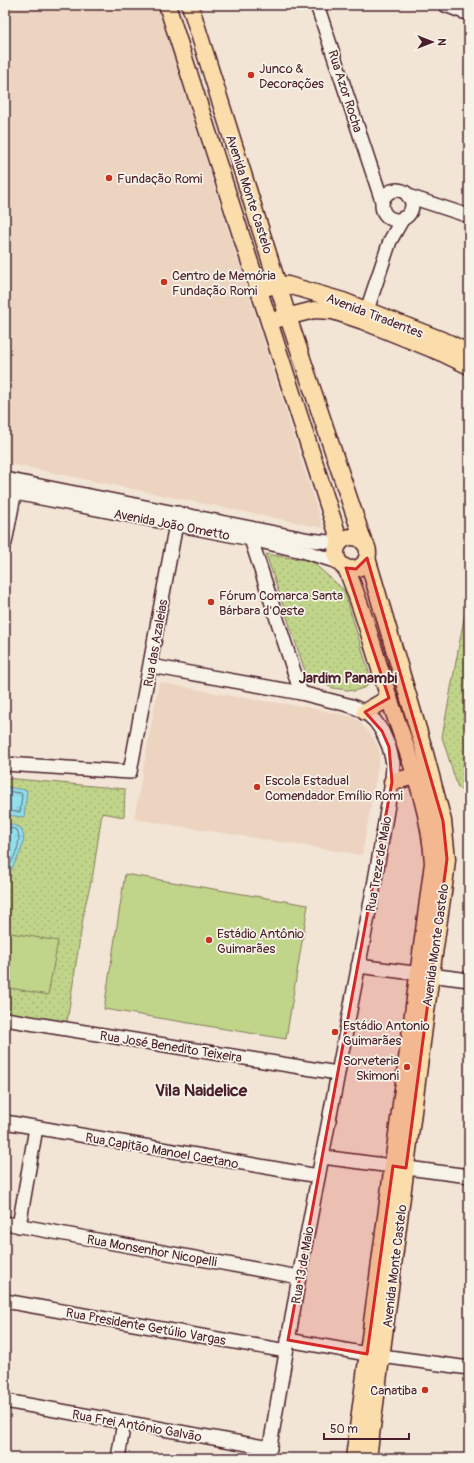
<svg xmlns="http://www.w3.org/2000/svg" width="474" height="1463" viewBox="0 0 474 1463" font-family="Pangolin,sans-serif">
<defs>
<pattern id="park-dots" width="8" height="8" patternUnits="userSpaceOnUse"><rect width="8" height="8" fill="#c0d48a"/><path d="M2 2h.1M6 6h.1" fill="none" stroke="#a6b677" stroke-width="1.8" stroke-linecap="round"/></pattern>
<pattern id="water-ripples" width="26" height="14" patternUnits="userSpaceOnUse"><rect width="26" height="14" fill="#8fdfec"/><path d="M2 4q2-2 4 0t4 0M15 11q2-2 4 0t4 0" fill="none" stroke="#7dbfcb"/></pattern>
</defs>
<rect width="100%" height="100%" fill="#f2e5d6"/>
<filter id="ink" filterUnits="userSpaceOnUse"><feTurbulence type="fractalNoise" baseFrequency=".025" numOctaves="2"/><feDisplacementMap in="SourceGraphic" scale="8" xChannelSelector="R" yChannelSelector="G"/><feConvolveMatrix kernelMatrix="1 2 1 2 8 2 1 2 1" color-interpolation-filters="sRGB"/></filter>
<g filter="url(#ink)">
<g fill="#ecd4c1">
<polygon points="7,5 157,5 323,528 5,463 5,13"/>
<polygon points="159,682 237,697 306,707 355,717 371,734 377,745 380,755 362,855 134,819"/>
</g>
<g fill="url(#park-dots)" stroke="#857a5a">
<polygon points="266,554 311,561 344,590 371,679 366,687 354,691 333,688 307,677"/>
<polygon points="469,591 469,793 458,788 442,737"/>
<polygon points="5,778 125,789 124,817 102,813 93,874 85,906 67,1022 5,1013"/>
</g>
<g fill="#c0d48a" stroke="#857a5a">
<polygon points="125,874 308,905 286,1039 104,1009"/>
<polygon points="5,932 58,941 48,995 5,987"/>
</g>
<g fill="url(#water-ripples)" stroke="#73929f">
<polygon points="5,787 27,790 24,817 5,815"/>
<polygon points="11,824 21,828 24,837 21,851 9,874 5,875 5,826"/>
</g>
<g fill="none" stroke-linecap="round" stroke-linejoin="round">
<g stroke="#666c78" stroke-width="1">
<polyline points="5,791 21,793 22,795 20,812 5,811"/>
<path d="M5,830L11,828L17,830C23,841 13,863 5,871"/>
</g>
<defs>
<g id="minor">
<polyline points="317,5 382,201"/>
<polyline points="445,5 469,14"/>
<circle cx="397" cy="205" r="15"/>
<polyline points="408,196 469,216"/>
<polyline points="364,319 390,241 403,218"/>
<polyline points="5,479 310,540 338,543"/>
<polyline points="5,491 251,539 306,552 338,562"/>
<polyline points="249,533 301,693"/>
<polyline points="5,543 16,485"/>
<polyline points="151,666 301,693 352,706 365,712 375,721 382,731 389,747 393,763 392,782 375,880 299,1277 268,1458"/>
<polyline points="5,764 130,772 178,513"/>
<polyline points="358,966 469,980"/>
<polyline points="5,1019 337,1073"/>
<polyline points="5,1122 318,1176"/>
<polyline points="322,1157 469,1176"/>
<polyline points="5,1223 299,1277"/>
<polyline points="19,1226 36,1128"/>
<polyline points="5,1301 286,1351"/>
<polyline points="288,1340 367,1354 469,1368"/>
<polyline points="5,1401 270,1448"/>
<polyline points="118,1458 124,1422"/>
</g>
<g id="major">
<polyline points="167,5 340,542"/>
<polyline points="190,5 288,317 364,543"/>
<polyline points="268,287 278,284 288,285 343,301 447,342 469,353"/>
<polyline points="278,319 314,310 333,311 363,321 442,353 469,366"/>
<circle cx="352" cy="553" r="16"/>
<polyline points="367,558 423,746 443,821 447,859 445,878 429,989 368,1458"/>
<path d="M346,568C364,610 375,655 389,698C407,752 430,806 433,863L354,1458"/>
<polyline points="365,712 389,698"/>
<polyline points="392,782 415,776"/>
</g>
</defs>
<use href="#minor" stroke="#4a1f2b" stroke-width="16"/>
<use href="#major" stroke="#4a1f2b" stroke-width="19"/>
<use href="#minor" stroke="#f7f3e8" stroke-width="13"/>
<use href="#major" stroke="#fbddab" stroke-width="16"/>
</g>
</g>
<path fill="#d62828" fill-opacity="0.2" stroke="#d62828" stroke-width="3" stroke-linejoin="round" d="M367,558L443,821L447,859L406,1168L393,1166L367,1354L288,1340L392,782L389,747L382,731L365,712L389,698L346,568L356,569Z"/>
<g fill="#c8321e" stroke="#f7f3e8" stroke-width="1.5">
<circle cx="251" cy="75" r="4"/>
<circle cx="109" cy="178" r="4"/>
<circle cx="164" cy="282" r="4"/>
<circle cx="211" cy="602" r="4"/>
<circle cx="257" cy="787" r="4"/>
<circle cx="209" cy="940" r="4"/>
<circle cx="335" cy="1032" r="4"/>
<circle cx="407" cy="1067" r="4"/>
<circle cx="425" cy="1390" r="4"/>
</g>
<g text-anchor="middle" stroke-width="3.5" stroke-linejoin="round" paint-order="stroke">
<g font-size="13" fill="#4a1f2b" stroke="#f7f3e8" text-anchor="start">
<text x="259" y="73">Junco &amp;<tspan x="259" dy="15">Decorações</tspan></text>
<text x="117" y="183">Fundação Romi</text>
<text x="172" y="280">Centro de Memória<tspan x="172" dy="15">Fundação Romi</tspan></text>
<text x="219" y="600">Fórum Comarca Santa<tspan x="219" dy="15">Bárbara d'Oeste</tspan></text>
<text x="265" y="785">Escola Estadual<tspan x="265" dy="15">Comendador Emílio Romi</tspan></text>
<text x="217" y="938">Estádio Antônio<tspan x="217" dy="15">Guimarães</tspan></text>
<text x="343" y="1030">Estádio Antonio<tspan x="343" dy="15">Guimarães</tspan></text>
<text x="399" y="1065" text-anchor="end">Sorveteria<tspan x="399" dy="15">Skimoni</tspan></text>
<text x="417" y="1395" text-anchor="end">Canatiba</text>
</g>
<g font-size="13" fill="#4a1f2b" stroke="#f7f3e8">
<text transform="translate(346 91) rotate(72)" y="5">Rua Azor Rocha</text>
<text transform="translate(250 194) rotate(72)" y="5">Avenida Monte Castelo</text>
<text transform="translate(375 315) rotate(21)" y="5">Avenida Tiradentes</text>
<text transform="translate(172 524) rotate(11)" y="5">Avenida João Ometto</text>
<text transform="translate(155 643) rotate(-80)" y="5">Rua das Azaleias</text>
<text transform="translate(378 864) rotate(-80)" y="5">Rua Treze de Maio</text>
<text transform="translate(435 945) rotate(-82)" y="5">Avenida Monte Castelo</text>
<text transform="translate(171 1046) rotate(9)" y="5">Rua José Benedito Teixeira</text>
<text transform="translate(162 1150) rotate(10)" y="5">Rua Capitão Manoel Caetano</text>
<text transform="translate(152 1250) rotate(10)" y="5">Rua Monsenhor Nicopelli</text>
<text transform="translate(302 1265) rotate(-80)" y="5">Rua 13 de Maio</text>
<text transform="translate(394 1266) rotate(-83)" y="5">Avenida Monte Castelo</text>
<text transform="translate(146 1326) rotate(10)" y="5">Rua Presidente Getúlio Vargas</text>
<text transform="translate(137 1425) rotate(10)" y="5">Rua Frei Antônio Galvão</text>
</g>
<g font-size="15" font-weight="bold" fill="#4a1f2b" stroke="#f7f3e8">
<text x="348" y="683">Jardim Panambi</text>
</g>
<g font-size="17" font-weight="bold" fill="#4a1f2b" stroke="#f7f3e8">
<text x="201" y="1096">Vila Naidelice</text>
</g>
</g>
<rect width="474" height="1463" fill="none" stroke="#f7f3e8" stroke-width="20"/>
<rect x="10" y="10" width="454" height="1443" fill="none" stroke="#4a1f2b" stroke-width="1.5" filter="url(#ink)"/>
<g transform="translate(432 42) rotate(90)" stroke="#f7f3e8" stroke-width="3" paint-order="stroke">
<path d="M0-3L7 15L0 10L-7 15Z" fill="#4a1f2b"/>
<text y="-6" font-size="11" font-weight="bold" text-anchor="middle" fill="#4a1f2b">N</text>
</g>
<path d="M324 1433v6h85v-6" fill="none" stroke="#4a1f2b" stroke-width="2"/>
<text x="330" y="1433" font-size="12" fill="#4a1f2b" stroke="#f7f3e8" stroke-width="3" paint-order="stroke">50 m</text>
</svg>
